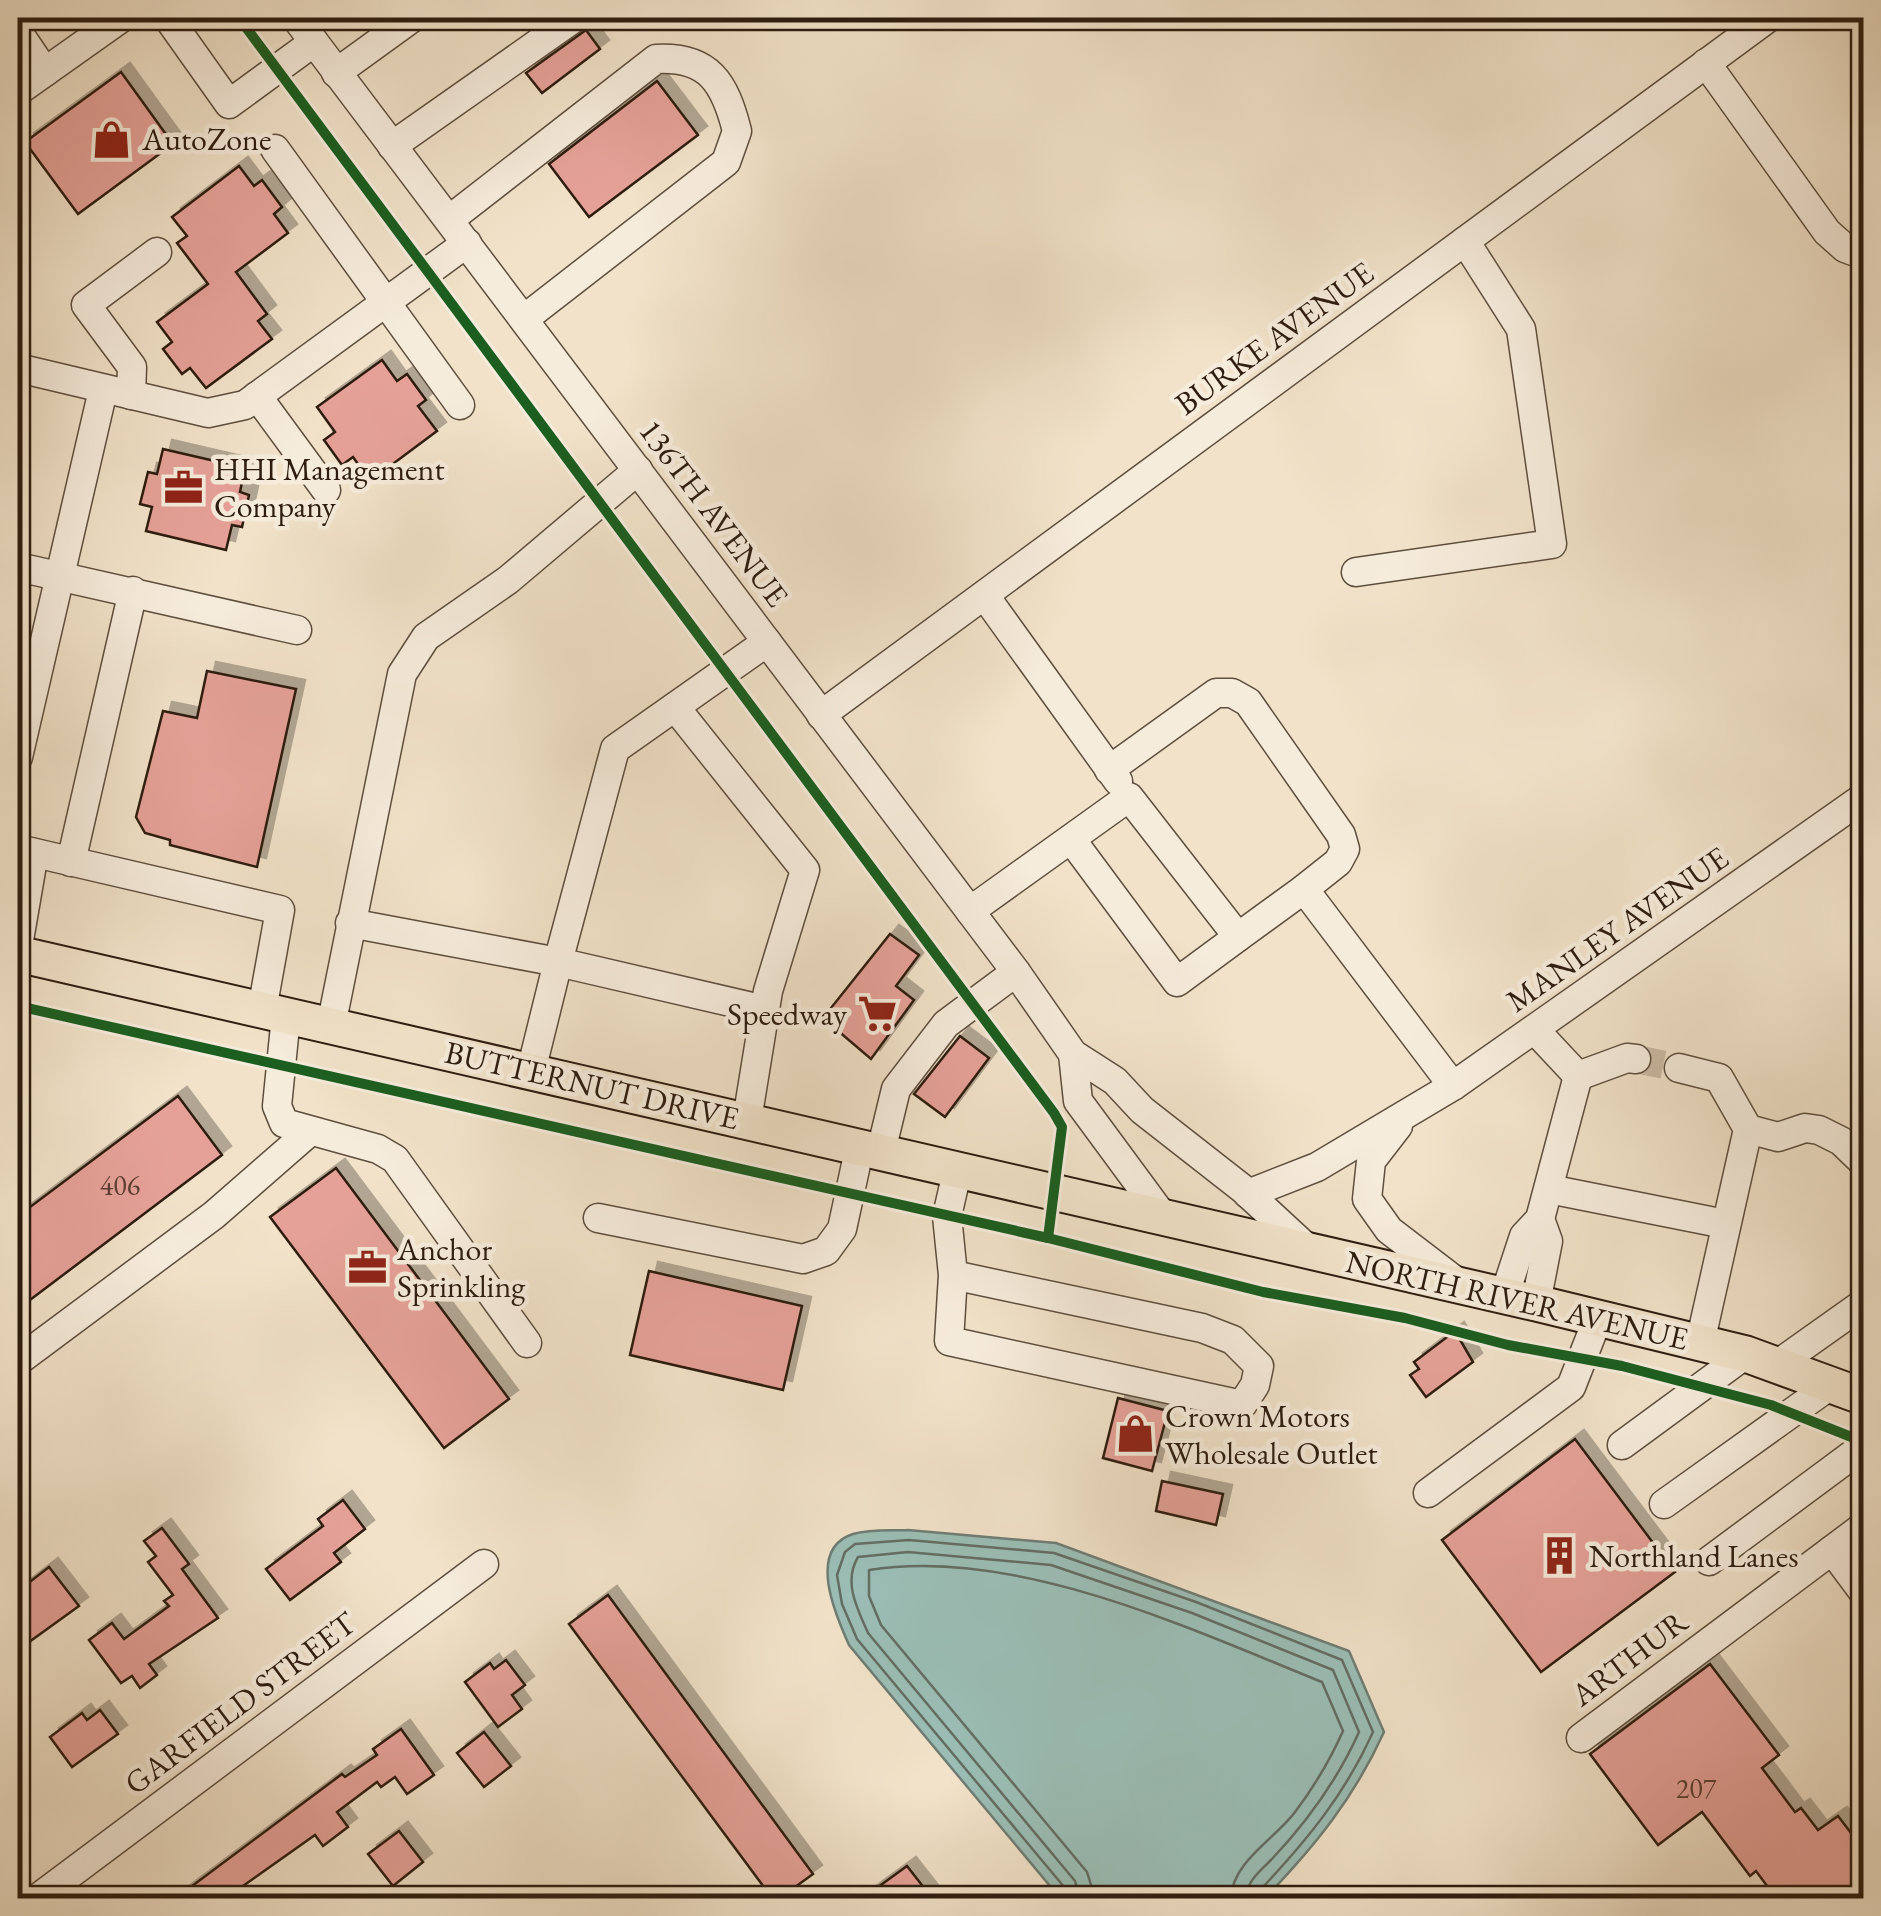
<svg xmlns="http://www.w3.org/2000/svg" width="1881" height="1916" viewBox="0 0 1881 1916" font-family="'EB Garamond',serif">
<defs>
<filter id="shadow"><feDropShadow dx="9" dy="-9" stdDeviation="0" flood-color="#0004"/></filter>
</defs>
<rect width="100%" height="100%" fill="#f1e2c9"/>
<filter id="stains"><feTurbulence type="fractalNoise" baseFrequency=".002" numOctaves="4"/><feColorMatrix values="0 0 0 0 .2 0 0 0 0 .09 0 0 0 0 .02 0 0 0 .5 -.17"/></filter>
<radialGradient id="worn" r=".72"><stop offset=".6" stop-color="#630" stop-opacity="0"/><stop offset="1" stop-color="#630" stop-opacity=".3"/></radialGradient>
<path fill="#9bbeb6" stroke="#6f7d74" stroke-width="2.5" d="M908,1530L1056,1543L1349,1651L1384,1732C1354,1798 1315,1846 1265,1898H1060L849,1645C836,1616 806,1549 853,1534C871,1529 891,1531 908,1530Z"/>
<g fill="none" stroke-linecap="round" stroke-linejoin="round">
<g stroke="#646d63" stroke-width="2.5">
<path d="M1067,1898L1065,1888L857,1639L842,1604L837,1575L845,1552L855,1544L909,1540L1054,1553L1196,1602L1342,1660L1373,1732C1345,1794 1308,1839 1262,1888L1259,1898"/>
<path d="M1080,1898L1075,1881L868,1633C857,1608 843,1582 858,1557L908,1552L1051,1565L1192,1613L1333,1670L1359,1732C1337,1781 1308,1821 1271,1860C1259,1872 1247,1881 1246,1898"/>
<path d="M1095,1898L1087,1872L881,1625L869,1596V1570C1016,1547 1188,1628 1322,1682L1343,1731C1330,1760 1314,1787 1295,1812C1275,1839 1232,1862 1231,1898"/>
</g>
</g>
<g fill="#e5a198" stroke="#2d1c10" stroke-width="2.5" filter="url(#shadow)">
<polygon points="586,30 600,49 542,93 526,73"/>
<polygon points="121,72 173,144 78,214 25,142"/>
<polygon points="657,81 698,135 589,217 549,164"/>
<polygon points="239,166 254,186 262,180 282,207 274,214 288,233 236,272 267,314 258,321 272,339 206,388 190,368 182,374 163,349 172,342 157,322 208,284 177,243 187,236 172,217"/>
<polygon points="382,360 397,381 407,374 426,400 418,406 437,431 370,481 353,457 342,465 324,440 335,432 317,407"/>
<polygon points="163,449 245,468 240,492 249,495 242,527 232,525 226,550 146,531 152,507 140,504 148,472 157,474"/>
<polygon points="207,671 296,689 257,867 170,845 170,840 145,833 136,817 163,711 197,718"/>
<polygon points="890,934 919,955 896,986 914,1000 871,1059 823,1018"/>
<polygon points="960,1036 989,1058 945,1117 914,1094"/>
<polygon points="178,1096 222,1155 18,1309 18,1216"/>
<polygon points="336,1168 509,1399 444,1448 270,1217"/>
<polygon points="649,1271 802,1306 783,1390 630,1355"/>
<polygon points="1455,1331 1473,1362 1426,1397 1410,1375 1419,1369 1414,1362"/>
<polygon points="1118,1398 1168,1411 1152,1471 1103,1458"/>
<polygon points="1575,1439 1675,1572 1541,1672 1442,1540"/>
<polygon points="1162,1481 1223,1494 1216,1525 1156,1511"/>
<polygon points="343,1500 365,1529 334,1553 341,1562 290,1600 266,1569 323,1526 318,1519"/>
<polygon points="162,1528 189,1564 182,1569 218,1618 149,1664 157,1675 140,1688 132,1676 121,1683 89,1640 112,1623 124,1639 169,1606 164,1601 173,1595 148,1562 156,1556 144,1541"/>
<polygon points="49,1567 79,1606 18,1650 18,1591"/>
<polygon points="608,1595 813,1874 780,1898 772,1898 569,1624"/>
<polygon points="506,1660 525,1685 512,1695 522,1709 498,1727 465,1682 490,1663 494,1669"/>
<polygon points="1710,1664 1779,1755 1762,1768 1795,1812 1801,1808 1818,1830 1838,1816 1864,1850 1864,1898 1776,1898 1756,1871 1750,1876 1702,1812 1658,1845 1590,1754"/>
<polygon points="100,1710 118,1734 72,1767 50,1737 82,1713 87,1720"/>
<polygon points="401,1729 434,1775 407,1794 395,1777 381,1787 377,1782 337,1812 348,1827 323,1846 315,1835 226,1898 176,1898 342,1774 345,1777 377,1755 373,1749"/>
<polygon points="484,1732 511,1766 484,1787 457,1753"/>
<polygon points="399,1831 423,1862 393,1886 368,1854"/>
<polygon points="907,1866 932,1898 863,1898"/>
</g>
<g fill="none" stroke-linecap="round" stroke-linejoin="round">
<polyline stroke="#cabaa4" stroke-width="28" stroke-dasharray="28 14" stroke-linecap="butt" points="1636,1059 1679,1068"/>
<defs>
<g id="minor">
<polyline points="168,18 229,104 314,42"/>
<polyline points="296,18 1016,972 1073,1054 1115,1081 1142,1110 1243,1189 1309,1250"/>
<polyline points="18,32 45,72"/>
<polyline points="1706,63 1827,232 1845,248 1864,255"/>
<polyline points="336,73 412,18"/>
<polyline points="18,91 121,18"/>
<polyline points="392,146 574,18"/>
<polyline points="275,149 460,405"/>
<path d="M449,220L656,59C709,56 725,83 737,131L726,162L524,319"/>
<polyline points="18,368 208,413 245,405 467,243"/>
<polyline points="131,395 132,367 86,305 157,252"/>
<polyline points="257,396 326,490"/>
<polyline points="18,567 297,630"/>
<polyline points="1356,572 1552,544 1521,329 1465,241"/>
<polyline points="985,596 1118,781"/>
<polyline points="675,707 805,870 768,991 747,1120"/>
<polyline points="821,715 1768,18"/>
<polyline points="18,757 103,390"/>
<polyline points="1109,770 1216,693 1232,693 1248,702 1341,835 1345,849 1338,862 1304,889"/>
<polyline points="1071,839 1177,982 1238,937"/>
<polyline points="18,849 280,910 262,1010"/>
<polyline points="71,862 133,591"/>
<polyline points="970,911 1129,797 1238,937 1304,889 1453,1086"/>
<polyline points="350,923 558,962 531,1071"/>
<polyline points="18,946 34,853"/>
<polyline points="765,1010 558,962 615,749 767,642"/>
<polyline points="286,1016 277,1106 284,1123 378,1149 395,1159 527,1343"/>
<polyline points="331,1026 402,674 426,637 508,580 638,470"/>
<polyline points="1535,1030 1578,1076"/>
<polyline points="1073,1054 1078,1101 1165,1219"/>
<polyline points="1679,1068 1719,1078 1748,1129 1700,1343"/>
<polyline points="1578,1076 1627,1058 1636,1059"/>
<polyline points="1398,1126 1371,1161 1367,1199 1389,1230 1457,1282"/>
<polyline points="1748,1129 1778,1137 1805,1128 1819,1130 1841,1141 1864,1163"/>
<polyline points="881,1151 896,1089 946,1024 1016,972"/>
<polyline points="1549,1189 1725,1224"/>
<polyline points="1248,1194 1317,1167 1453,1086 1864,797"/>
<polyline points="598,1218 803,1259 826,1251 842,1229 860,1146"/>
<polyline points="953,1275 1202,1328 1233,1340 1259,1366 1255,1385 1242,1405 949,1341 953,1275 947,1216 958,1168"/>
<polyline points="1504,1297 1524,1236 1540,1219 1578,1076"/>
<polyline points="1536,1303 1548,1241 1540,1219"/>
<polyline points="18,1361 214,1215 308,1133"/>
<polyline points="1778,1364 1864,1303"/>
<polyline points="1622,1445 1746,1354"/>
<polyline points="1428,1493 1571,1387 1598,1318"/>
<polyline points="1664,1504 1832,1384"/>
<polyline points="1832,1550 1864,1593"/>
<polyline points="1709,1561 1864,1446"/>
<polyline points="1581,1738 1864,1526"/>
<polyline points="38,1898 484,1564"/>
</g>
<polyline id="major" points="18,954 1536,1303 1746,1354 1864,1397"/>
</defs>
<use href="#minor" stroke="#5e4e3e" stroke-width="31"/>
<use href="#major" stroke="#2d1c10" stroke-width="39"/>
<use href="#minor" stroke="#f6ecdc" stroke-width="28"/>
<use href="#major" stroke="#f1e2c9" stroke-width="35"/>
<defs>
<g id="cycleway">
<polyline points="239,18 1054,1113 1062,1127 1048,1238"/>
<polyline points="18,1006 1048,1238 1263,1292 1405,1318 1508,1345 1622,1366 1771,1405 1864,1442"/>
</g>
</defs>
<use href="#cycleway" stroke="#f6ecdc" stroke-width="16"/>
<use href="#cycleway" stroke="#1b5e20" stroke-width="10"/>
</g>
<defs>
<symbol id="shop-bare" viewBox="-9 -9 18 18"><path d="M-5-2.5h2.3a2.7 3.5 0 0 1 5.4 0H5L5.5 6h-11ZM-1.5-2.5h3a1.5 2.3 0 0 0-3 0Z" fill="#8f2418" stroke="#f6ecdc" stroke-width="2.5" paint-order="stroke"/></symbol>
<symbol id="office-bare" viewBox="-9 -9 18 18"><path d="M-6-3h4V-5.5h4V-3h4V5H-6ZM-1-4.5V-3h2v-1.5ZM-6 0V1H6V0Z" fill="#8f2418" stroke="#f6ecdc" stroke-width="2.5" paint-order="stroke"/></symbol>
<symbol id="supermarket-bare" viewBox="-9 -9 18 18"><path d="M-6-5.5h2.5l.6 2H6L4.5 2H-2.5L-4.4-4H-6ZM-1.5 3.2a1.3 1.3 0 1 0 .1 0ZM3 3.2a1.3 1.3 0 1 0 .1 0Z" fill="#8f2418" stroke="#f6ecdc" stroke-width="2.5" paint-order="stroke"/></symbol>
<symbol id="building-bare" viewBox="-9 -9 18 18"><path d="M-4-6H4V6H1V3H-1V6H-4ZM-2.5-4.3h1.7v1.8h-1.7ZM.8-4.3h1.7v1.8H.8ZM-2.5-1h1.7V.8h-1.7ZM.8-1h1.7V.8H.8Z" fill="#8f2418" stroke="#f6ecdc" stroke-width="2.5" paint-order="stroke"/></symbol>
</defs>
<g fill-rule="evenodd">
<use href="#shop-bare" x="84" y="112" width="55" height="55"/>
<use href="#office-bare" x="156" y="460" width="55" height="55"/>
<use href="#supermarket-bare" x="850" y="986" width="55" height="55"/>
<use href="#office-bare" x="340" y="1240" width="55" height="55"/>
<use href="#shop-bare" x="1108" y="1406" width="55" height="55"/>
<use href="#building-bare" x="1532" y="1528" width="55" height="55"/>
</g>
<g text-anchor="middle" stroke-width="9" stroke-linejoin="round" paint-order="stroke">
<g font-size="28" fill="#5b3d32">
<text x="120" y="1195">406</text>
<text x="1696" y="1798">207</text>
</g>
<g font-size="32" fill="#2d1c10" stroke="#f6ecdc" text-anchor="start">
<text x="142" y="150">AutoZone</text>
<text x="214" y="480">HHI Management<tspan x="214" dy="37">Company</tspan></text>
<text x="847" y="1025" text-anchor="end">Speedway</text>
<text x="397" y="1260">Anchor<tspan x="397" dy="37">Sprinkling</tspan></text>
<text x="1165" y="1427">Crown Motors<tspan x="1165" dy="37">Wholesale Outlet</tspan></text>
<text x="1589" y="1567">Northland Lanes</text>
</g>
<g font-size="32" fill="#2d1c10" stroke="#f6ecdc">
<text transform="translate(1274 338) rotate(-36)" y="11">BURKE AVENUE</text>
<text transform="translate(714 513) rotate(53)" y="11">136TH AVENUE</text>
<text transform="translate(1617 929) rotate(-35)" y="11">MANLEY AVENUE</text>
<text transform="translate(592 1085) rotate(13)" y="11">BUTTERNUT DRIVE</text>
<text transform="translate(1517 1300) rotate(13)" y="11">NORTH RIVER AVENUE</text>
<text transform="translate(1629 1658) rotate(-37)" y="11">ARTHUR</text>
<text transform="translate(240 1703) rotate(-37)" y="11">GARFIELD STREET</text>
</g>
</g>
<rect width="1881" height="1916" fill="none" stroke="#f1e2c9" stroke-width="60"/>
<rect x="20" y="20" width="1841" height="1876" fill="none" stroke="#2d1c10" stroke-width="5"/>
<rect x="30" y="30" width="1821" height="1856" fill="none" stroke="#2d1c10" stroke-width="2.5"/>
<rect width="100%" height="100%" filter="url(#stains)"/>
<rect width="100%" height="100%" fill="url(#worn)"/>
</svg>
